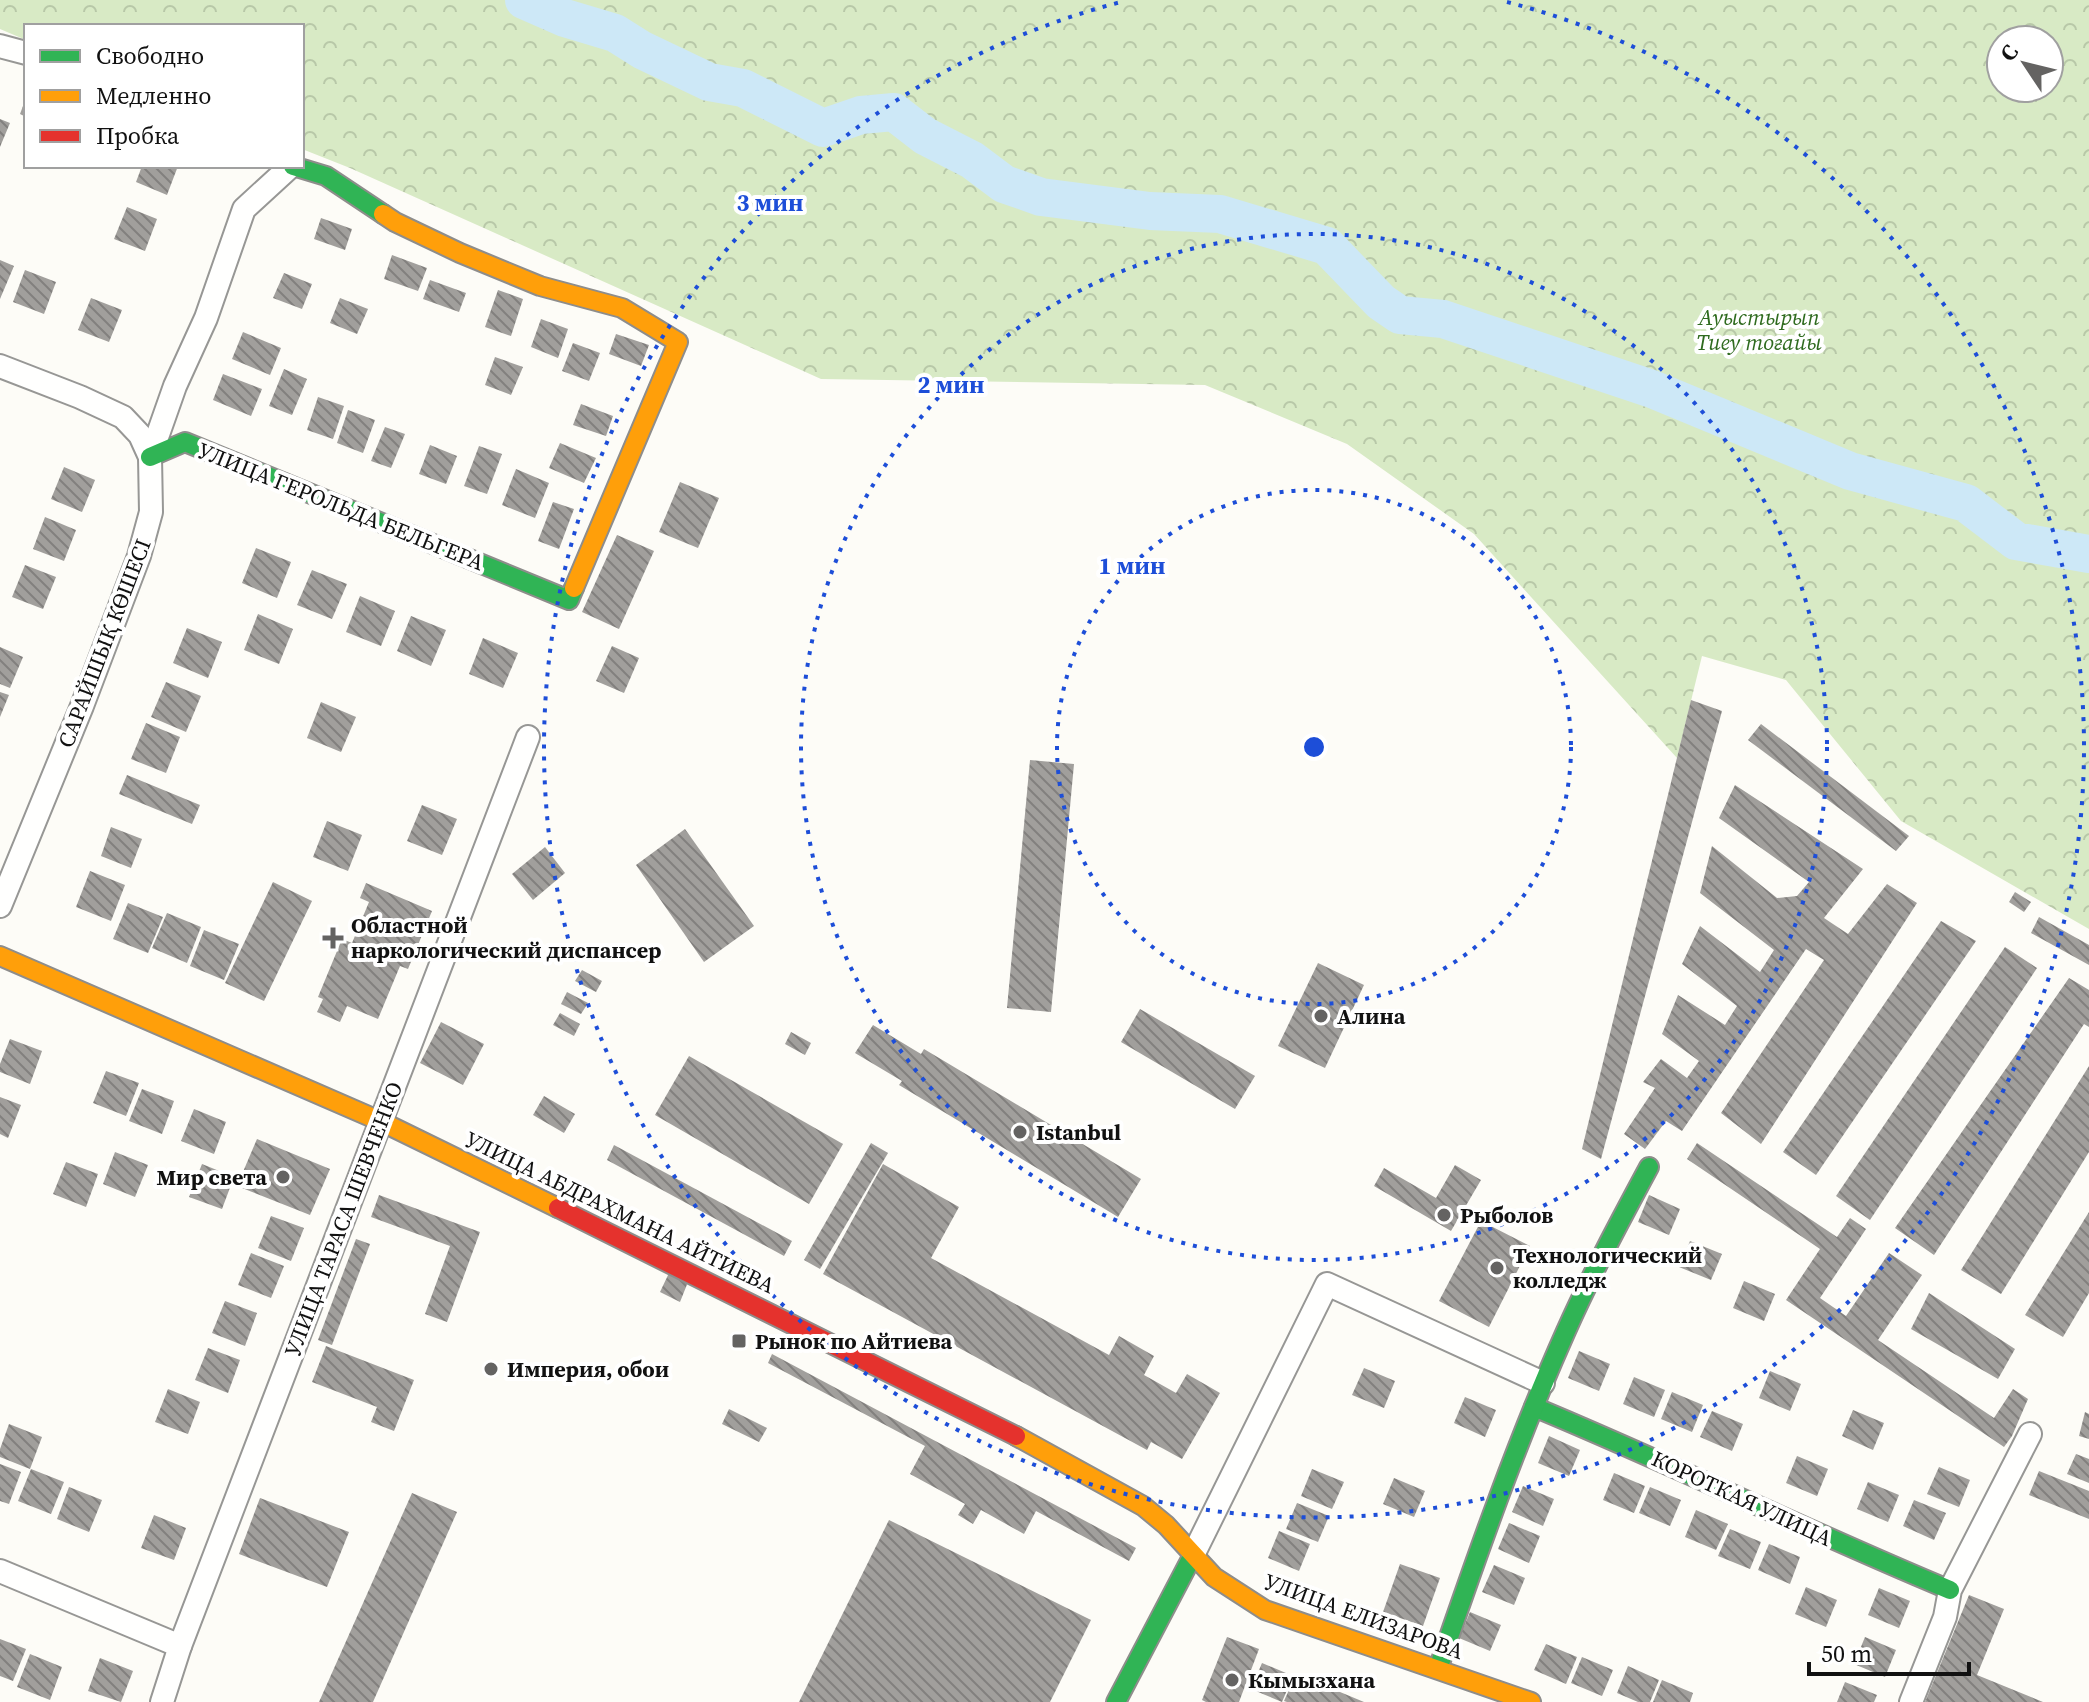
<svg xmlns="http://www.w3.org/2000/svg" width="2089" height="1702" viewBox="0 0 2089 1702" font-family="'Source Serif 4',serif">
<defs>
<pattern id="forest-crowns" width="20" height="18" patternUnits="userSpaceOnUse" patternTransform="scale(2)"><rect width="20" height="18" fill="#d8eac5"/><path d="M2 6a3 3 0 1 1 6 0M12 15a3 3 0 1 1 6 0" fill="none" stroke="#b8c8a8"/></pattern>
<pattern id="building-back-hatch" width="6" height="6" patternUnits="userSpaceOnUse" patternTransform="scale(2)"><rect width="6" height="6" fill="#a19f9c"/><path d="M-1 5l2 2M0 0l6 6M5-1l2 2" fill="none" stroke="#82807e"/></pattern>
</defs>
<rect width="100%" height="100%" fill="#fdfcf7"/>
<path fill="url(#forest-crowns)" fill-rule="evenodd" d="M0,0H2089V929L1901,821L1786,680L1702,656L1677,758L1474,534L1347,444L1205,385L821,379L350,168L302,149V26H26V40L0,29ZM2001,40H2049V88H2001Z"/>
<g fill="none" stroke-linecap="round" stroke-linejoin="round">
<polyline stroke="#cde8f7" stroke-width="38" points="524,0 565,18 615,33 642,50 709,82 743,88 823,128 861,115 894,112 925,136 972,160 1004,184 1041,197 1150,211 1220,214 1327,246 1381,302 1400,315 1443,319 1652,389 1850,471 1966,503 2016,541 2089,554"/>
</g>
<g fill="url(#building-back-hatch)">
<polygon points="26,98 26,117 20,114"/>
<polygon points="0,119 10,123 0,147"/>
<polygon points="142,166 178,166 167,195 136,182"/>
<polygon points="127,207 157,219 145,251 114,239"/>
<polygon points="321,218 352,229 345,250 314,239"/>
<polygon points="392,255 427,268 418,291 384,279"/>
<polygon points="0,260 14,266 0,299"/>
<polygon points="25,270 56,282 44,314 13,302"/>
<polygon points="284,273 312,284 302,309 273,298"/>
<polygon points="430,280 466,293 459,312 423,299"/>
<polygon points="498,290 523,299 511,336 485,327"/>
<polygon points="91,298 122,310 109,342 78,330"/>
<polygon points="340,298 368,309 357,334 330,323"/>
<polygon points="541,319 568,329 558,358 531,347"/>
<polygon points="243,332 281,348 270,375 232,359"/>
<polygon points="616,334 649,345 641,366 609,354"/>
<polygon points="573,343 600,353 589,381 562,371"/>
<polygon points="495,357 523,367 511,395 485,385"/>
<polygon points="284,369 307,379 292,415 269,406"/>
<polygon points="223,374 262,389 251,416 213,400"/>
<polygon points="318,397 344,406 333,439 307,430"/>
<polygon points="581,404 613,416 606,436 573,425"/>
<polygon points="348,410 375,420 363,453 337,443"/>
<polygon points="385,427 405,434 391,468 371,461"/>
<polygon points="560,443 596,458 584,483 549,468"/>
<polygon points="430,445 457,456 446,484 419,474"/>
<polygon points="479,446 502,454 487,494 464,486"/>
<polygon points="64,467 95,480 82,512 51,499"/>
<polygon points="516,469 549,483 535,518 502,505"/>
<polygon points="680,482 719,498 698,548 659,532"/>
<polygon points="553,502 574,509 559,549 538,541"/>
<polygon points="45,517 76,530 64,561 33,549"/>
<polygon points="617,535 654,551 619,629 582,612"/>
<polygon points="256,548 291,562 277,598 242,583"/>
<polygon points="25,565 56,577 43,609 12,597"/>
<polygon points="312,570 347,584 332,619 297,605"/>
<polygon points="360,596 395,611 381,646 346,632"/>
<polygon points="258,614 293,629 279,664 244,650"/>
<polygon points="411,616 446,630 431,666 397,651"/>
<polygon points="187,628 222,642 208,678 173,663"/>
<polygon points="483,638 518,653 503,688 469,674"/>
<polygon points="612,646 639,658 624,693 596,681"/>
<polygon points="0,647 23,657 10,688 0,684"/>
<polygon points="166,682 201,696 186,732 151,717"/>
<polygon points="0,692 9,695 0,717"/>
<polygon points="1691,700 1722,711 1601,1159 1582,1149"/>
<polygon points="321,702 356,717 341,752 307,738"/>
<polygon points="146,723 180,737 166,773 131,759"/>
<polygon points="1761,724 1909,836 1896,851 1748,740"/>
<polygon points="1030,760 1074,764 1051,1012 1007,1008"/>
<polygon points="127,775 200,805 192,824 119,794"/>
<polygon points="1735,785 1863,869 1824,918 1848,934 1887,884 1917,903 1761,1144 1721,1113 1824,960 1806,949 1682,1131 1666,1121 1645,1149 1624,1134 1655,1088 1643,1082 1661,1059 1687,1078 1699,1061 1662,1034 1678,995 1725,1025 1737,1006 1682,964 1700,926 1760,972 1774,950 1700,893 1712,846 1777,898 1797,896 1809,882 1719,818"/>
<polygon points="422,805 457,819 442,855 407,841"/>
<polygon points="327,821 362,835 348,871 313,857"/>
<polygon points="111,827 142,839 131,868 101,856"/>
<polygon points="685,829 754,926 704,962 636,865"/>
<polygon points="545,847 565,873 533,900 512,874"/>
<polygon points="90,871 125,885 111,921 76,907"/>
<polygon points="273,882 312,901 264,1001 225,983"/>
<polygon points="366,883 432,911 408,969 400,966 378,1019 347,1006 340,1022 317,1012 323,999 318,997 342,939 352,943 369,902 360,898"/>
<polygon points="2015,892 2031,902 2024,912 2009,902"/>
<polygon points="128,903 163,917 148,953 113,939"/>
<polygon points="167,913 201,927 187,963 152,948"/>
<polygon points="2039,917 2089,945 2089,965 2031,933"/>
<polygon points="1941,921 1976,941 1816,1175 1783,1152"/>
<polygon points="204,930 239,944 224,980 190,966"/>
<polygon points="2005,947 2037,968 1870,1220 1836,1196"/>
<polygon points="1318,963 1364,985 1325,1068 1278,1046"/>
<polygon points="582,970 602,981 596,992 575,981"/>
<polygon points="2069,978 2089,990 2089,1027 2084,1024 1934,1255 1895,1228"/>
<polygon points="567,992 588,1003 581,1014 561,1004"/>
<polygon points="1140,1009 1255,1076 1235,1109 1121,1042"/>
<polygon points="560,1013 580,1024 574,1036 553,1025"/>
<polygon points="441,1022 484,1044 463,1085 420,1063"/>
<polygon points="873,1025 921,1054 924,1049 1141,1179 1118,1217 899,1085 902,1081 855,1053"/>
<polygon points="791,1032 811,1043 805,1055 785,1044"/>
<polygon points="10,1039 42,1051 30,1084 0,1072 0,1064"/>
<polygon points="689,1056 843,1144 809,1204 655,1115"/>
<polygon points="2089,1066 2089,1152 2001,1294 1961,1270"/>
<polygon points="106,1071 139,1083 126,1116 93,1103"/>
<polygon points="142,1089 174,1101 162,1134 129,1121"/>
<polygon points="544,1096 575,1114 564,1133 533,1115"/>
<polygon points="0,1097 21,1105 8,1138 0,1134"/>
<polygon points="194,1109 226,1122 214,1154 181,1141"/>
<polygon points="257,1139 330,1169 310,1215 237,1186"/>
<polygon points="871,1143 888,1153 820,1269 804,1260"/>
<polygon points="1697,1143 1837,1237 1850,1218 1866,1229 1820,1298 1846,1316 1889,1253 1922,1275 1878,1340 1994,1418 2013,1389 2028,1399 2012,1436 2004,1447 1786,1300 1820,1249 1687,1159"/>
<polygon points="614,1145 792,1241 784,1256 607,1160"/>
<polygon points="115,1152 148,1165 135,1197 103,1184"/>
<polygon points="66,1162 98,1174 86,1207 53,1194"/>
<polygon points="202,1164 234,1177 222,1209 189,1197"/>
<polygon points="883,1164 959,1207 931,1258 1109,1355 1119,1336 1154,1356 1144,1375 1176,1393 1187,1374 1220,1393 1182,1459 1151,1442 1147,1450 823,1274"/>
<polygon points="1455,1165 1481,1180 1451,1231 1374,1186 1384,1168 1436,1198"/>
<polygon points="379,1195 480,1232 447,1322 425,1314 450,1246 371,1217"/>
<polygon points="1649,1195 1680,1209 1669,1235 1638,1222"/>
<polygon points="2089,1212 2089,1293 2063,1337 2025,1315"/>
<polygon points="271,1216 304,1228 291,1261 258,1248"/>
<polygon points="1481,1221 1530,1246 1489,1327 1439,1301"/>
<polygon points="356,1239 370,1244 332,1345 318,1340"/>
<polygon points="1690,1241 1722,1254 1711,1280 1679,1267"/>
<polygon points="251,1253 284,1266 271,1298 238,1285"/>
<polygon points="669,1273 688,1282 680,1302 660,1292"/>
<polygon points="1744,1281 1775,1294 1764,1321 1733,1308"/>
<polygon points="1929,1293 2015,1349 1998,1379 1911,1329"/>
<polygon points="225,1301 257,1313 245,1346 212,1333"/>
<polygon points="326,1346 414,1380 394,1431 371,1422 377,1407 312,1382"/>
<polygon points="208,1348 240,1360 228,1393 195,1380"/>
<polygon points="1579,1351 1610,1364 1599,1391 1568,1378"/>
<polygon points="772,1354 1136,1548 1129,1561 1036,1511 1024,1534 981,1510 973,1524 958,1515 965,1504 910,1474 925,1446 768,1363"/>
<polygon points="1364,1368 1395,1381 1384,1408 1352,1395"/>
<polygon points="1770,1371 1801,1384 1790,1411 1759,1398"/>
<polygon points="1634,1377 1665,1390 1654,1417 1623,1404"/>
<polygon points="168,1389 200,1402 188,1434 155,1422"/>
<polygon points="1672,1392 1703,1405 1692,1432 1661,1419"/>
<polygon points="1465,1397 1496,1410 1485,1437 1454,1423"/>
<polygon points="729,1409 767,1428 759,1442 722,1424"/>
<polygon points="1853,1410 1884,1423 1873,1450 1842,1436"/>
<polygon points="1712,1411 1743,1424 1732,1451 1700,1437"/>
<polygon points="2085,1412 2089,1414 2089,1439 2079,1436"/>
<polygon points="9,1424 42,1437 30,1469 0,1457 0,1449"/>
<polygon points="1549,1436 1580,1450 1569,1476 1538,1463"/>
<polygon points="2076,1454 2089,1459 2089,1483 2067,1474"/>
<polygon points="1797,1456 1828,1469 1817,1496 1786,1483"/>
<polygon points="0,1464 21,1472 9,1504 0,1501"/>
<polygon points="1939,1467 1970,1480 1959,1507 1927,1494"/>
<polygon points="31,1469 64,1482 51,1514 18,1501"/>
<polygon points="1312,1469 1344,1482 1332,1509 1301,1496"/>
<polygon points="2039,1471 2089,1491 2089,1519 2029,1495"/>
<polygon points="1614,1473 1645,1486 1634,1513 1603,1500"/>
<polygon points="1394,1478 1425,1491 1414,1517 1383,1504"/>
<polygon points="1868,1482 1899,1495 1888,1522 1857,1509"/>
<polygon points="1523,1486 1554,1499 1543,1526 1512,1512"/>
<polygon points="69,1487 102,1500 89,1532 57,1519"/>
<polygon points="1650,1487 1681,1500 1670,1526 1639,1513"/>
<polygon points="412,1493 457,1512 373,1702 319,1702"/>
<polygon points="260,1498 349,1532 327,1587 239,1554"/>
<polygon points="1914,1500 1946,1513 1934,1540 1903,1526"/>
<polygon points="1297,1503 1329,1516 1318,1542 1286,1529"/>
<polygon points="1696,1510 1728,1524 1716,1550 1685,1537"/>
<polygon points="154,1515 186,1528 174,1560 141,1548"/>
<polygon points="889,1520 1091,1620 1050,1702 799,1702"/>
<polygon points="1509,1523 1540,1536 1529,1563 1498,1549"/>
<polygon points="1730,1529 1761,1542 1750,1569 1718,1556"/>
<polygon points="1279,1531 1310,1544 1299,1571 1268,1558"/>
<polygon points="1769,1544 1800,1557 1790,1584 1758,1570"/>
<polygon points="1400,1564 1440,1578 1423,1626 1383,1612"/>
<polygon points="1494,1565 1525,1578 1514,1605 1482,1592"/>
<polygon points="1806,1587 1837,1600 1826,1627 1795,1614"/>
<polygon points="1879,1588 1910,1601 1899,1628 1868,1615"/>
<polygon points="1969,1595 2004,1609 1977,1675 2043,1702 1925,1702"/>
<polygon points="1470,1612 1501,1625 1490,1651 1459,1638"/>
<polygon points="1227,1637 1259,1649 1239,1702 1206,1702 1202,1700"/>
<polygon points="1865,1637 1896,1650 1885,1677 1854,1664"/>
<polygon points="0,1639 26,1649 13,1681 0,1676"/>
<polygon points="1546,1644 1577,1657 1566,1684 1534,1670"/>
<polygon points="30,1654 62,1667 50,1700 17,1687"/>
<polygon points="1582,1657 1613,1670 1602,1696 1571,1683"/>
<polygon points="100,1658 133,1671 121,1702 88,1691"/>
<polygon points="1262,1663 1293,1676 1282,1702 1251,1689"/>
<polygon points="1628,1666 1659,1680 1650,1702 1638,1702 1617,1693"/>
<polygon points="1296,1674 1328,1687 1364,1702 1287,1702 1284,1701"/>
<polygon points="1662,1680 1693,1693 1690,1702 1653,1702"/>
<polygon points="1845,1682 1877,1695 1874,1702 1837,1702"/>
</g>
<g fill="none" stroke-linecap="round" stroke-linejoin="round">
<defs>
<g id="street">
<polyline points="0,46 26,53"/>
<polyline points="0,366 80,397 123,417 140,435 150,457"/>
<polyline points="0,906 82,706 139,556 151,512 150,457 175,386 206,318 244,209 291,166"/>
<polyline points="1193,1555 1327,1284 1543,1383"/>
<polyline points="0,1571 180,1646"/>
<polyline points="162,1702 180,1646 528,737"/>
<polyline points="1911,1702 1945,1617 1950,1590 2030,1434"/>
</g>
<g id="fast">
<polyline points="293,166 326,176 383,214"/>
<polyline points="150,457 185,442 569,600 574,588"/>
<path d="M1534,1407C1674,1465 1810,1532 1950,1590"/>
<path d="M1438,1669C1477,1555 1517,1441 1566,1331C1591,1275 1620,1221 1649,1167"/>
<polyline points="1116,1702 1193,1555"/>
</g>
<g id="slow">
<polyline points="383,214 395,222 460,253 540,286 622,308 678,342 574,588"/>
<polyline points="0,956 380,1121 558,1208"/>
<polyline points="1016,1436 1143,1506 1166,1525 1214,1577 1265,1610 1531,1702"/>
</g>
<polyline id="jam" points="558,1208 1016,1436"/>
</defs>
<use href="#street" stroke="#979795" stroke-width="26"/>
<use href="#fast" stroke="#8e8d8b" stroke-width="22"/>
<use href="#slow" stroke="#8e8d8b" stroke-width="22"/>
<use href="#jam" stroke="#8e8d8b" stroke-width="22"/>
<use href="#street" stroke="#fffffe" stroke-width="22"/>
<use href="#fast" stroke="#30b455" stroke-width="18"/>
<use href="#slow" stroke="#ff9f0a" stroke-width="18"/>
<use href="#jam" stroke="#e5322d" stroke-width="18"/>
</g>
<g fill="none" stroke="#1d4ed8" stroke-width="4" stroke-dasharray="4 8">
<circle cx="1314" cy="747" r="257"/>
<circle cx="1314" cy="747" r="513"/>
<path d="M1507 2A770 770 0 1 1 1121 2"/>
</g>
<g fill="#646362" stroke="#fff" stroke-width="3">
<path d="M329 926h8v8h8v8h-8v8h-8v-8h-8v-8h8z"/>
<circle cx="1321" cy="1016" r="8"/>
<circle cx="1020" cy="1132" r="8"/>
<circle cx="283" cy="1177" r="8"/>
<circle cx="1444" cy="1215" r="8"/>
<circle cx="1497" cy="1268" r="8"/>
<rect x="731" y="1333" width="16" height="16" rx="4"/>
<circle cx="491" cy="1369" r="8"/>
<circle cx="1232" cy="1680" r="8"/>
</g>
<g text-anchor="middle" stroke-width="8" stroke-linejoin="round" paint-order="stroke">
<g font-size="22" font-style="italic" fill="#2f6b1f" stroke="#fff">
<text x="1759" y="325">Ауыстырып<tspan x="1759" dy="25">Тиеу тоғайы</tspan></text>
</g>
<g font-size="22" fill="#111" stroke="#fff">
<text transform="translate(341 506) rotate(22)" y="8">УЛИЦА ГЕРОЛЬДА БЕЛЬГЕРА</text>
<text transform="translate(104 643) rotate(-69)" y="8">САРАЙШЫҚ КӨШЕСІ</text>
<text transform="translate(620 1212) rotate(26)" y="8">УЛИЦА АБДРАХМАНА АЙТИЕВА</text>
<text transform="translate(343 1219) rotate(-69)" y="8">УЛИЦА ТАРАСА ШЕВЧЕНКО</text>
<text transform="translate(1742 1498) rotate(25)" y="8">КОРОТКАЯ УЛИЦА</text>
<text transform="translate(1364 1616) rotate(20)" y="8">УЛИЦА ЕЛИЗАРОВА</text>
</g>
<g font-size="22" font-weight="bold" fill="#111" stroke="#fff" text-anchor="start">
<text x="351" y="933">Областной<tspan x="351" dy="25">наркологический диспансер</tspan></text>
<text x="1337" y="1024">Алина</text>
<text x="1036" y="1140">Istanbul</text>
<text x="267" y="1185" text-anchor="end">Мир света</text>
<text x="1460" y="1223">Рыболов</text>
<text x="1513" y="1263">Технологический<tspan x="1513" dy="25">колледж</tspan></text>
<text x="755" y="1349">Рынок по Айтиева</text>
<text x="507" y="1377">Империя, обои</text>
<text x="1248" y="1688">Кымызхана</text>
</g>
</g>
<circle cx="1314" cy="747" r="12" fill="#1d4ed8" stroke="#fff" stroke-width="4"/>
<g font-size="24" text-anchor="middle" font-weight="bold" fill="#1d4ed8" stroke="#fff" stroke-width="8" stroke-linejoin="round" paint-order="stroke">
<text x="770" y="211">3 мин</text>
<text x="951" y="393">2 мин</text>
<text x="1132" y="574">1 мин</text>
</g>
<rect x="24" y="24" width="280" height="144" fill="#ffffff" stroke="#a0a0a0" stroke-width="2"/>
<rect x="40" y="50" width="40" height="12" fill="#30b455" stroke="#a0a0a0" stroke-width="2"/>
<text x="96" y="64" font-size="24" fill="#111111">Свободно</text>
<rect x="40" y="90" width="40" height="12" fill="#ff9f0a" stroke="#a0a0a0" stroke-width="2"/>
<text x="96" y="104" font-size="24" fill="#111111">Медленно</text>
<rect x="40" y="130" width="40" height="12" fill="#e5322d" stroke="#a0a0a0" stroke-width="2"/>
<text x="96" y="144" font-size="24" fill="#111111">Пробка</text>
<g transform="translate(2025 64) rotate(305)"><circle r="38" fill="#ffffff" stroke="#a0a0a0" stroke-width="2"/>
<path d="M0-6L14 30L0 20L-14 30Z" fill="#646362"/>
<text y="-12" font-size="22" font-weight="bold" text-anchor="middle" fill="#111111">С</text>
</g>
<path d="M1809 1662v12h160v-12" fill="none" stroke="#111111" stroke-width="4"/>
<text x="1821" y="1662" font-size="24" fill="#111111" stroke="#ffffff" stroke-width="6" paint-order="stroke">50 m</text>
</svg>
